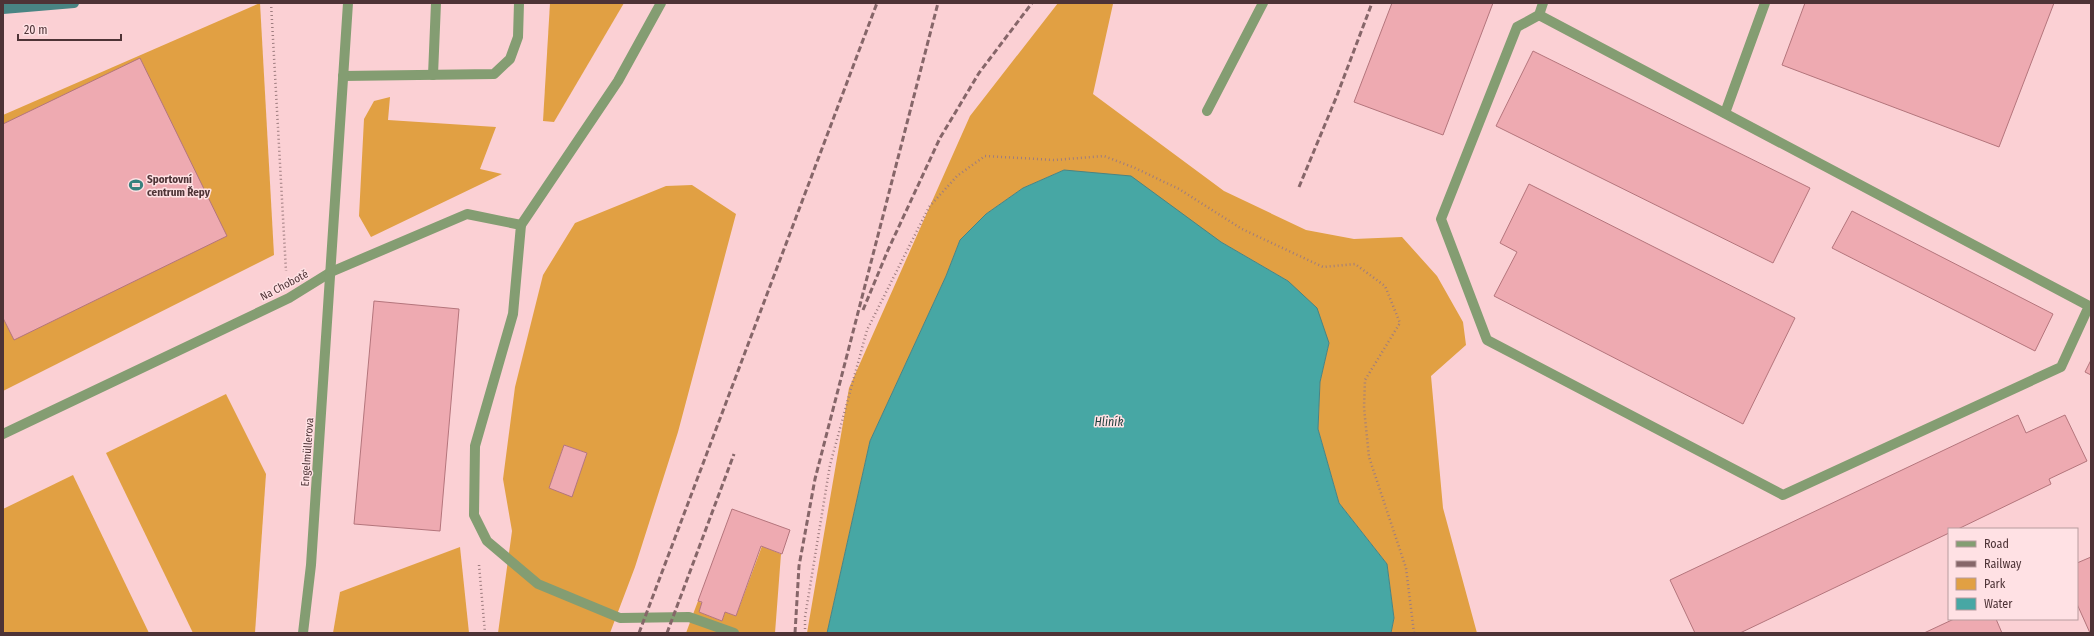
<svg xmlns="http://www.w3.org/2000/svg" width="2094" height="636" viewBox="0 0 2094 636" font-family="'Fira Sans Condensed',sans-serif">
<rect width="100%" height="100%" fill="#fbd0d4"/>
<g fill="#e1a043" fill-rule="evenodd">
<polygon points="260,3 274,255 3,391 3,115"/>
<polygon points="550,3 624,3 554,122 543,121"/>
<polygon points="1058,3 1113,4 1093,94 1224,191 1306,230 1354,239 1402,237 1437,276 1463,322 1466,345 1431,376 1443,508 1477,633 1391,633 1394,618 1387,564 1339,503 1318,429 1320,382 1329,343 1288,281 1221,242 1064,170 1023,188 986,214 960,240 946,276 870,441 827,633 807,633 849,388 970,116"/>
<polygon points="390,97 388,120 496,127 480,169 502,174 371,237 359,216 364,119 374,101"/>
<path d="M692,185L736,214L678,432L635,567L610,633H498L512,531L503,479L515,387L543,275L575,223L666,186ZM564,445L587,453L572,496L549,488Z"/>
<polygon points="226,394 266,474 255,633 193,633 106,453"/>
<polygon points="73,475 149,633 3,633 3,509"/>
<polygon points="762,546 781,554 775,633 686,633 698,601 702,603 699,612 722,621 725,612 736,616"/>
<polygon points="460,547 469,633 333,633 340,592"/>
</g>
<polygon fill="#47a7a4" stroke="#498483" points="1064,170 1131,176 1221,242 1288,281 1317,308 1329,343 1320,382 1318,429 1339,503 1387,564 1394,618 1391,633 827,633 870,441 946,276 960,240 986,214 1023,188"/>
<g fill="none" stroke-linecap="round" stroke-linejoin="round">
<polyline stroke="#498483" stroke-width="10" points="3,9 74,3"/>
</g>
<g fill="#eeaab1" stroke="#b4757c">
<polygon points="1392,3 1493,3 1443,135 1354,102"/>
<polygon points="1805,3 2054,3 1999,147 1782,65"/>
<polygon points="1533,51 1810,188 1773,263 1496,126"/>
<polygon points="140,58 227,236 14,340 3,318 3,124"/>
<polygon points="1529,184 1795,318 1743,424 1494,296 1517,252 1500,243"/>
<polygon points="1852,211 2053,314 2035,351 1832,248"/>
<polygon points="374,301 459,309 440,531 354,524"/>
<polygon points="2091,360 2091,375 2085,372"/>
<polygon points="2018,415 2026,433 2065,415 2087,461 2049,479 2051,484 1958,529 1949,529 1949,533 1740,633 1695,633 1670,580"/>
<polygon points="564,445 587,453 572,497 549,488"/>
<polygon points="732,509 790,530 782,554 761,546 736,616 725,612 722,621 699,612 702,602 698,601"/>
<polygon points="2091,557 2091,633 2090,633 2077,604 2077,563"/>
<polygon points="1954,619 1996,619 2002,633 1924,633"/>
</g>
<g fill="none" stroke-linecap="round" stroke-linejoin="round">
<g stroke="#9e7c7f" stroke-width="2.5" stroke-dasharray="1 3" stroke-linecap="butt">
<polyline points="271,3 286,271"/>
<polyline points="479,565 485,633"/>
<polyline points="805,633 805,617 830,465 867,330 929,207 957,176 985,156 1055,160 1104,156 1135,168 1179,189 1242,229 1323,267 1355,264 1385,286 1400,323 1365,380 1364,408 1369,457 1406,568 1414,633"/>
</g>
<g stroke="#849d72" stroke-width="10">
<polyline points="1539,15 2089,306 2061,367 1783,495 1487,340 1441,219 1517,27 1539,15 1543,3"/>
<polyline points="433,75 436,3"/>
<polyline points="343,76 494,74 510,59 518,37 519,3"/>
<polyline points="1207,111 1263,3"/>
<polyline points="1725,113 1765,3"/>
<polyline points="521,225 618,81 661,3"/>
<polyline points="3,434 289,298 331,272 467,214 521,225 513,314 475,446 474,515 487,541 538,584 620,618 689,617 734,633"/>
<polyline points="303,633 311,565 348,3"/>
</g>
<g stroke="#866669" stroke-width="3" stroke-dasharray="6 3" stroke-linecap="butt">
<polyline points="1299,187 1336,98 1372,3"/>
<polyline points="863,310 888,250 940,138 979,73 1032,3"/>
<polyline points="639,633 877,3"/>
<polyline points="667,633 734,454"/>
<polyline points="795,633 799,566 815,479 938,3"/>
</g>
</g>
<defs>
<symbol id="stadium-bare" viewBox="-9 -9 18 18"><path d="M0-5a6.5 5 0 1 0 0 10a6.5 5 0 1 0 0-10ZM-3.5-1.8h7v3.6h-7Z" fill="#38817e" stroke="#ffe1e4" stroke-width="2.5" paint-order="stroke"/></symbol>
</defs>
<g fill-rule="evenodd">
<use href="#stadium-bare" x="126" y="175" width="20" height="20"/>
</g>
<g text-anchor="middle" stroke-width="3" stroke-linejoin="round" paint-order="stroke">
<g font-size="11" font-weight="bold" fill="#4e3336" stroke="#ffe1e4" text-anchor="start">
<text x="147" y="183">Sportovní<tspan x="147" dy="13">centrum Řepy</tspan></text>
</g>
<g font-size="11" fill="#4e3336" stroke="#ffe1e4">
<text transform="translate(284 285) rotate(-28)" y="4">Na Chobotě</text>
<text transform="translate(307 452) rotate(-86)" y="4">Engelmüllerova</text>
</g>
<g font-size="12" font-style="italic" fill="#22403f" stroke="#ffe1e4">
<text x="1109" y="426">Hliník</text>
</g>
</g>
<rect width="2094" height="636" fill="none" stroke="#4e3336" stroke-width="8"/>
<rect x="1948" y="528" width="130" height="92" fill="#ffe1e4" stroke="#b89b9e"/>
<rect x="1956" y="541" width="20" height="6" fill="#849d72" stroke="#b89b9e"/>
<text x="1984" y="548" font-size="12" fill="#4e3336">Road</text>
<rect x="1956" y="561" width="20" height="6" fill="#866669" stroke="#b89b9e"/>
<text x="1984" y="568" font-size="12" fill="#4e3336">Railway</text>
<rect x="1956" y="578" width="20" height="12" fill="#e1a043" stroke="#b89b9e"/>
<text x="1984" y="588" font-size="12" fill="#4e3336">Park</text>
<rect x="1956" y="598" width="20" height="12" fill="#47a7a4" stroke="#b89b9e"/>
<text x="1984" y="608" font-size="12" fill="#4e3336">Water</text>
<path d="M18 34v6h103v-6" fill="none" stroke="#4e3336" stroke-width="2"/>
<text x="24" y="34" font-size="12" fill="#4e3336" stroke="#ffe1e4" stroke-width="3" paint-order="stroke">20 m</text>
</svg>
